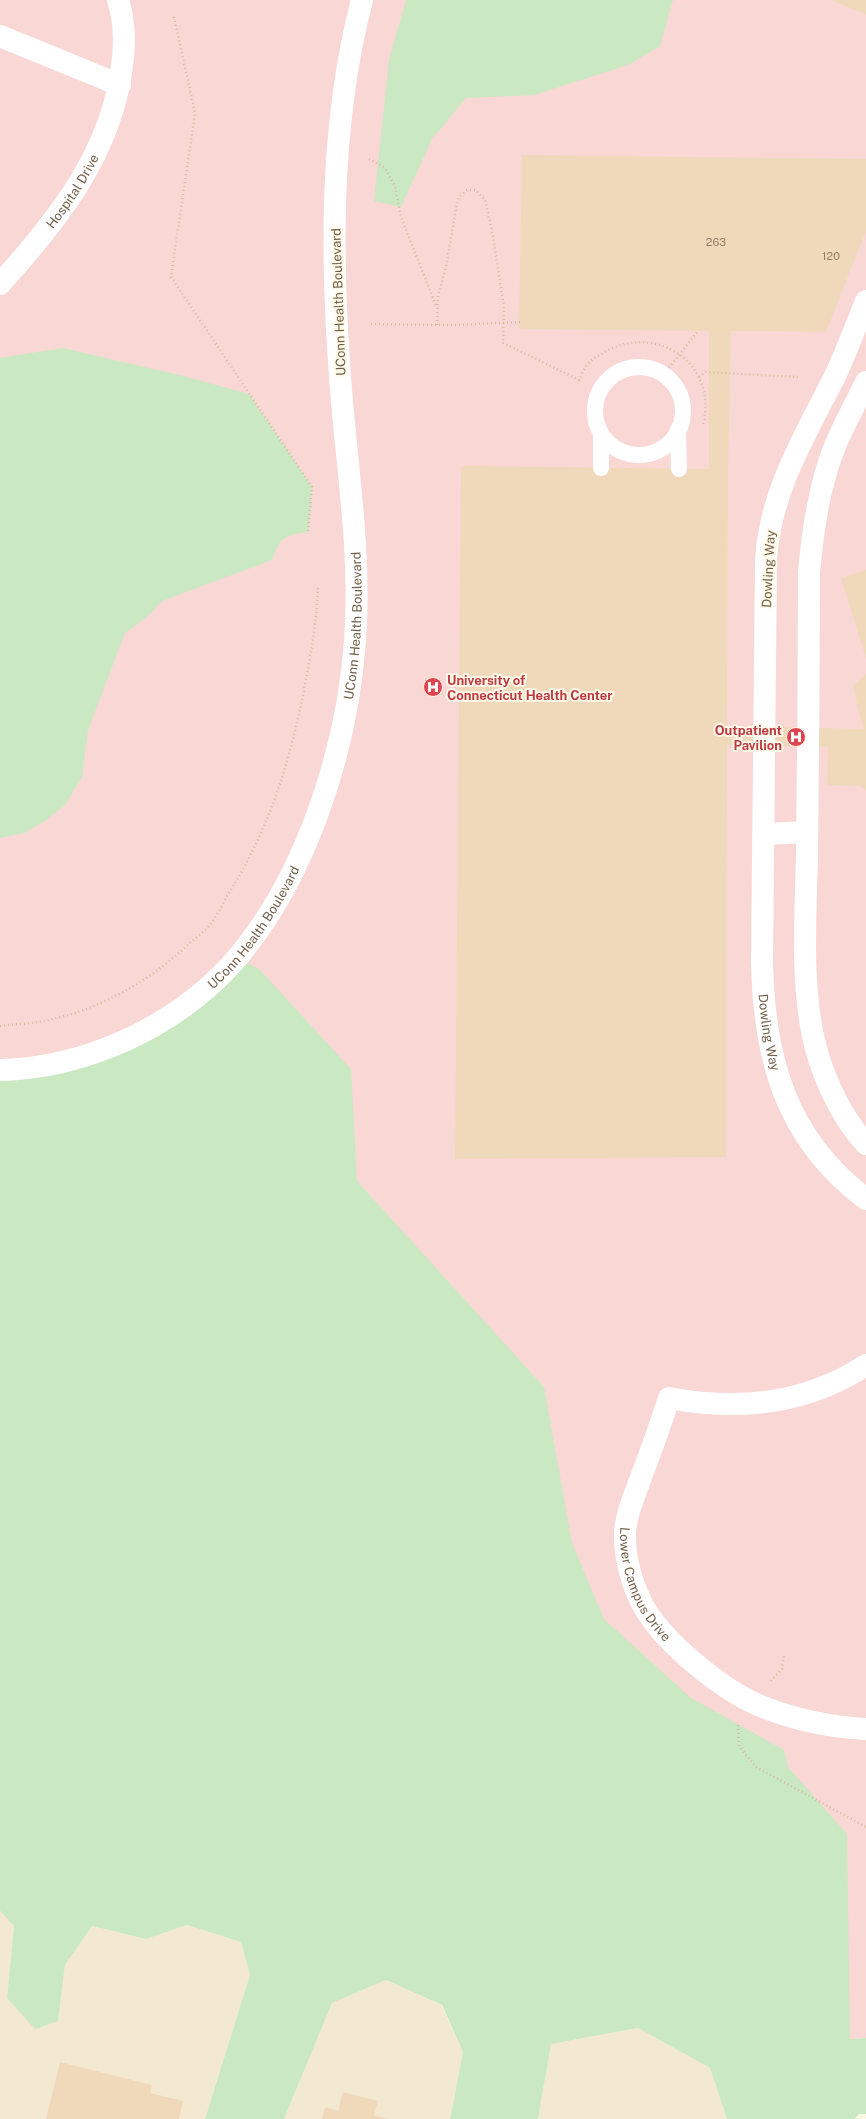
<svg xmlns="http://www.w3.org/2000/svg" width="866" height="2119" viewBox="0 0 866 2119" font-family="'Public Sans',sans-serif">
<rect width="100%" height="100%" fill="#fbf6e2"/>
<g fill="#f3e9d1">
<polygon points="0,1911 14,1926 7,1998 58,2021 65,1965 92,1926 146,1939 187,1925 241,1942 250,1975 205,2119 0,2119"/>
<polygon points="386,1980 441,2005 463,2052 450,2119 284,2119 332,2003"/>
<polygon points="638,2028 710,2068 727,2119 538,2119 551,2044"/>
</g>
<polygon fill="#f9d7d5" points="0,0 866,0 866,2038 850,2039 0,1373"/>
<g fill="#cae8c1">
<polygon points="406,0 673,0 660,46 628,65 534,95 466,98 432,139 401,207 374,201 389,60"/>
<path d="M63,348L183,376L249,394L312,487L308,532C282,536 281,537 272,560L162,601L147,617L125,633L88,730L82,777L65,805L45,821L24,833L0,838V358Z"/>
<polygon points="238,958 259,969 351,1069 357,1181 544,1387 572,1543 604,1619 691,1698 784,1750 788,1767 847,1834 850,2039 866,2038 866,2114 859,2114 855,2119 727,2119 710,2068 638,2028 551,2044 538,2119 450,2119 463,2052 442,2005 386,1980 332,2003 284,2119 205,2119 250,1975 241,1942 187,1925 146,1939 92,1926 65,1965 58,2021 35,2029 7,1998 14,1926 0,1911 0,1074 81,1063"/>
</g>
<g fill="#f0d9bb">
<polygon points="830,0 866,0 866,14"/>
<polygon points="522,155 866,159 866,231 826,332 731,331 728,471 727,726 863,729 853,686 866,674 866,790 860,786 827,785 828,747 727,745 726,1157 455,1159 461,466 709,469 709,331 519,329"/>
<polygon points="866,570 866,658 841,578"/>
<polygon points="60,2062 152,2085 150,2093 183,2101 179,2119 46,2119"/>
<polygon points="343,2092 378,2101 374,2115 388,2119 322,2119 325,2107 338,2111"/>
</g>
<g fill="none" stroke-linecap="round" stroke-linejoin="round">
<g stroke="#d4bd9e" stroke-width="2.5" stroke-dasharray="1 3" stroke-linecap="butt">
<polyline points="174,17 195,113 171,277 312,487 308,532"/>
<polyline points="369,159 385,168 395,187 401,217 437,308"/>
<polyline points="371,324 454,325 520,322"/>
<path d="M437,325L438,296L446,267L456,208L459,197L467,190H476L485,200L493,236L504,308L503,343L579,380C582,374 585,366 590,362C593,358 599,356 603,353C656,321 719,364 703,425"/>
<polyline points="664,374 698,331"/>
<polyline points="699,377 706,372 798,377"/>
<path d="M0,1026C19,1024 38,1023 57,1018C107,1006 155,977 192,941C198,936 205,931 210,925C216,916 222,906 227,896C270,829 292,756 306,679C312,648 317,617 318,586"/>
<polyline points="771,1681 782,1669 784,1654"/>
<polyline points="738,1725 739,1746 756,1767 866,1827"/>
</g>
<g stroke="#fff" stroke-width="16">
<circle cx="639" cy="411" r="44"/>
<polyline points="678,429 679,469"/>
<polyline points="601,468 601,435"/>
</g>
<g stroke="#fff" stroke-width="22">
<polyline points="0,36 120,85"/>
<path id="s1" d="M0,284C57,221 111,154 122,66C125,44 125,21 118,0"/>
<path id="s2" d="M866,301C856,326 847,350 836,374C806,434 770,491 766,560L762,962C764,1059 786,1139 866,1199"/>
<path d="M866,382C856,403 844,424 835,446C819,486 813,529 809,572C809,666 808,759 807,853C806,911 801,973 812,1031C819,1069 839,1115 866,1144"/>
<polyline points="764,834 807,832"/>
<path id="s3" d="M0,1070C85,1068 172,1028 230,966C305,883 347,751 355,641C361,561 349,481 342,402C331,269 328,130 362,0"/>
<path id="s4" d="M866,1365C807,1404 738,1411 669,1398C661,1423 652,1448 643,1472C636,1492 625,1515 625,1536C625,1561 633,1588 645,1609C667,1645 723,1691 763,1707C796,1720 831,1727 866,1729"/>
</g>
</g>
<defs>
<symbol id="hospital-disc" viewBox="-11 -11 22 22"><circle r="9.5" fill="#e0444e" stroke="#fef9e8"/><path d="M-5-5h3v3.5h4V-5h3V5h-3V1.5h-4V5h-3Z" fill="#fff"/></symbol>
</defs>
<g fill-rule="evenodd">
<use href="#hospital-disc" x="422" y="676" width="22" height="22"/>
<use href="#hospital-disc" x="785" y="726" width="22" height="22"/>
</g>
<g text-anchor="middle" stroke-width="4" stroke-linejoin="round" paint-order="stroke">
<g font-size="11" fill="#927e66">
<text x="716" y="246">263</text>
<text x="831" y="260">120</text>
</g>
<g font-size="13" fill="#725f49" stroke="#fef9e8">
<text dy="5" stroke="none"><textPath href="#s1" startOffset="118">Hospital Drive</textPath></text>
<text transform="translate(338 302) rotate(-92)" y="5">UConn Health Boulevard</text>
<text transform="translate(768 569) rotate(-87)" y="5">Dowling Way</text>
<text dy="5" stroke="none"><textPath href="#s3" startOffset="628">UConn Health Boulevard</textPath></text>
<text dy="5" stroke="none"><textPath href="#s3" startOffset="304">UConn Health Boulevard</textPath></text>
<text dy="5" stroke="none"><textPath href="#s2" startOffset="752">Dowling Way</textPath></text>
<text dy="5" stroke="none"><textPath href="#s4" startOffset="403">Lower Campus Drive</textPath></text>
</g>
<g font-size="13" font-weight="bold" fill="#be3a42" stroke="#fef9e8" text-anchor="start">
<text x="447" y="685">University of<tspan x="447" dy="15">Connecticut Health Center</tspan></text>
<text x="782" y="735" text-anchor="end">Outpatient<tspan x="782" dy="15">Pavilion</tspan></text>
</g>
</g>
</svg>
